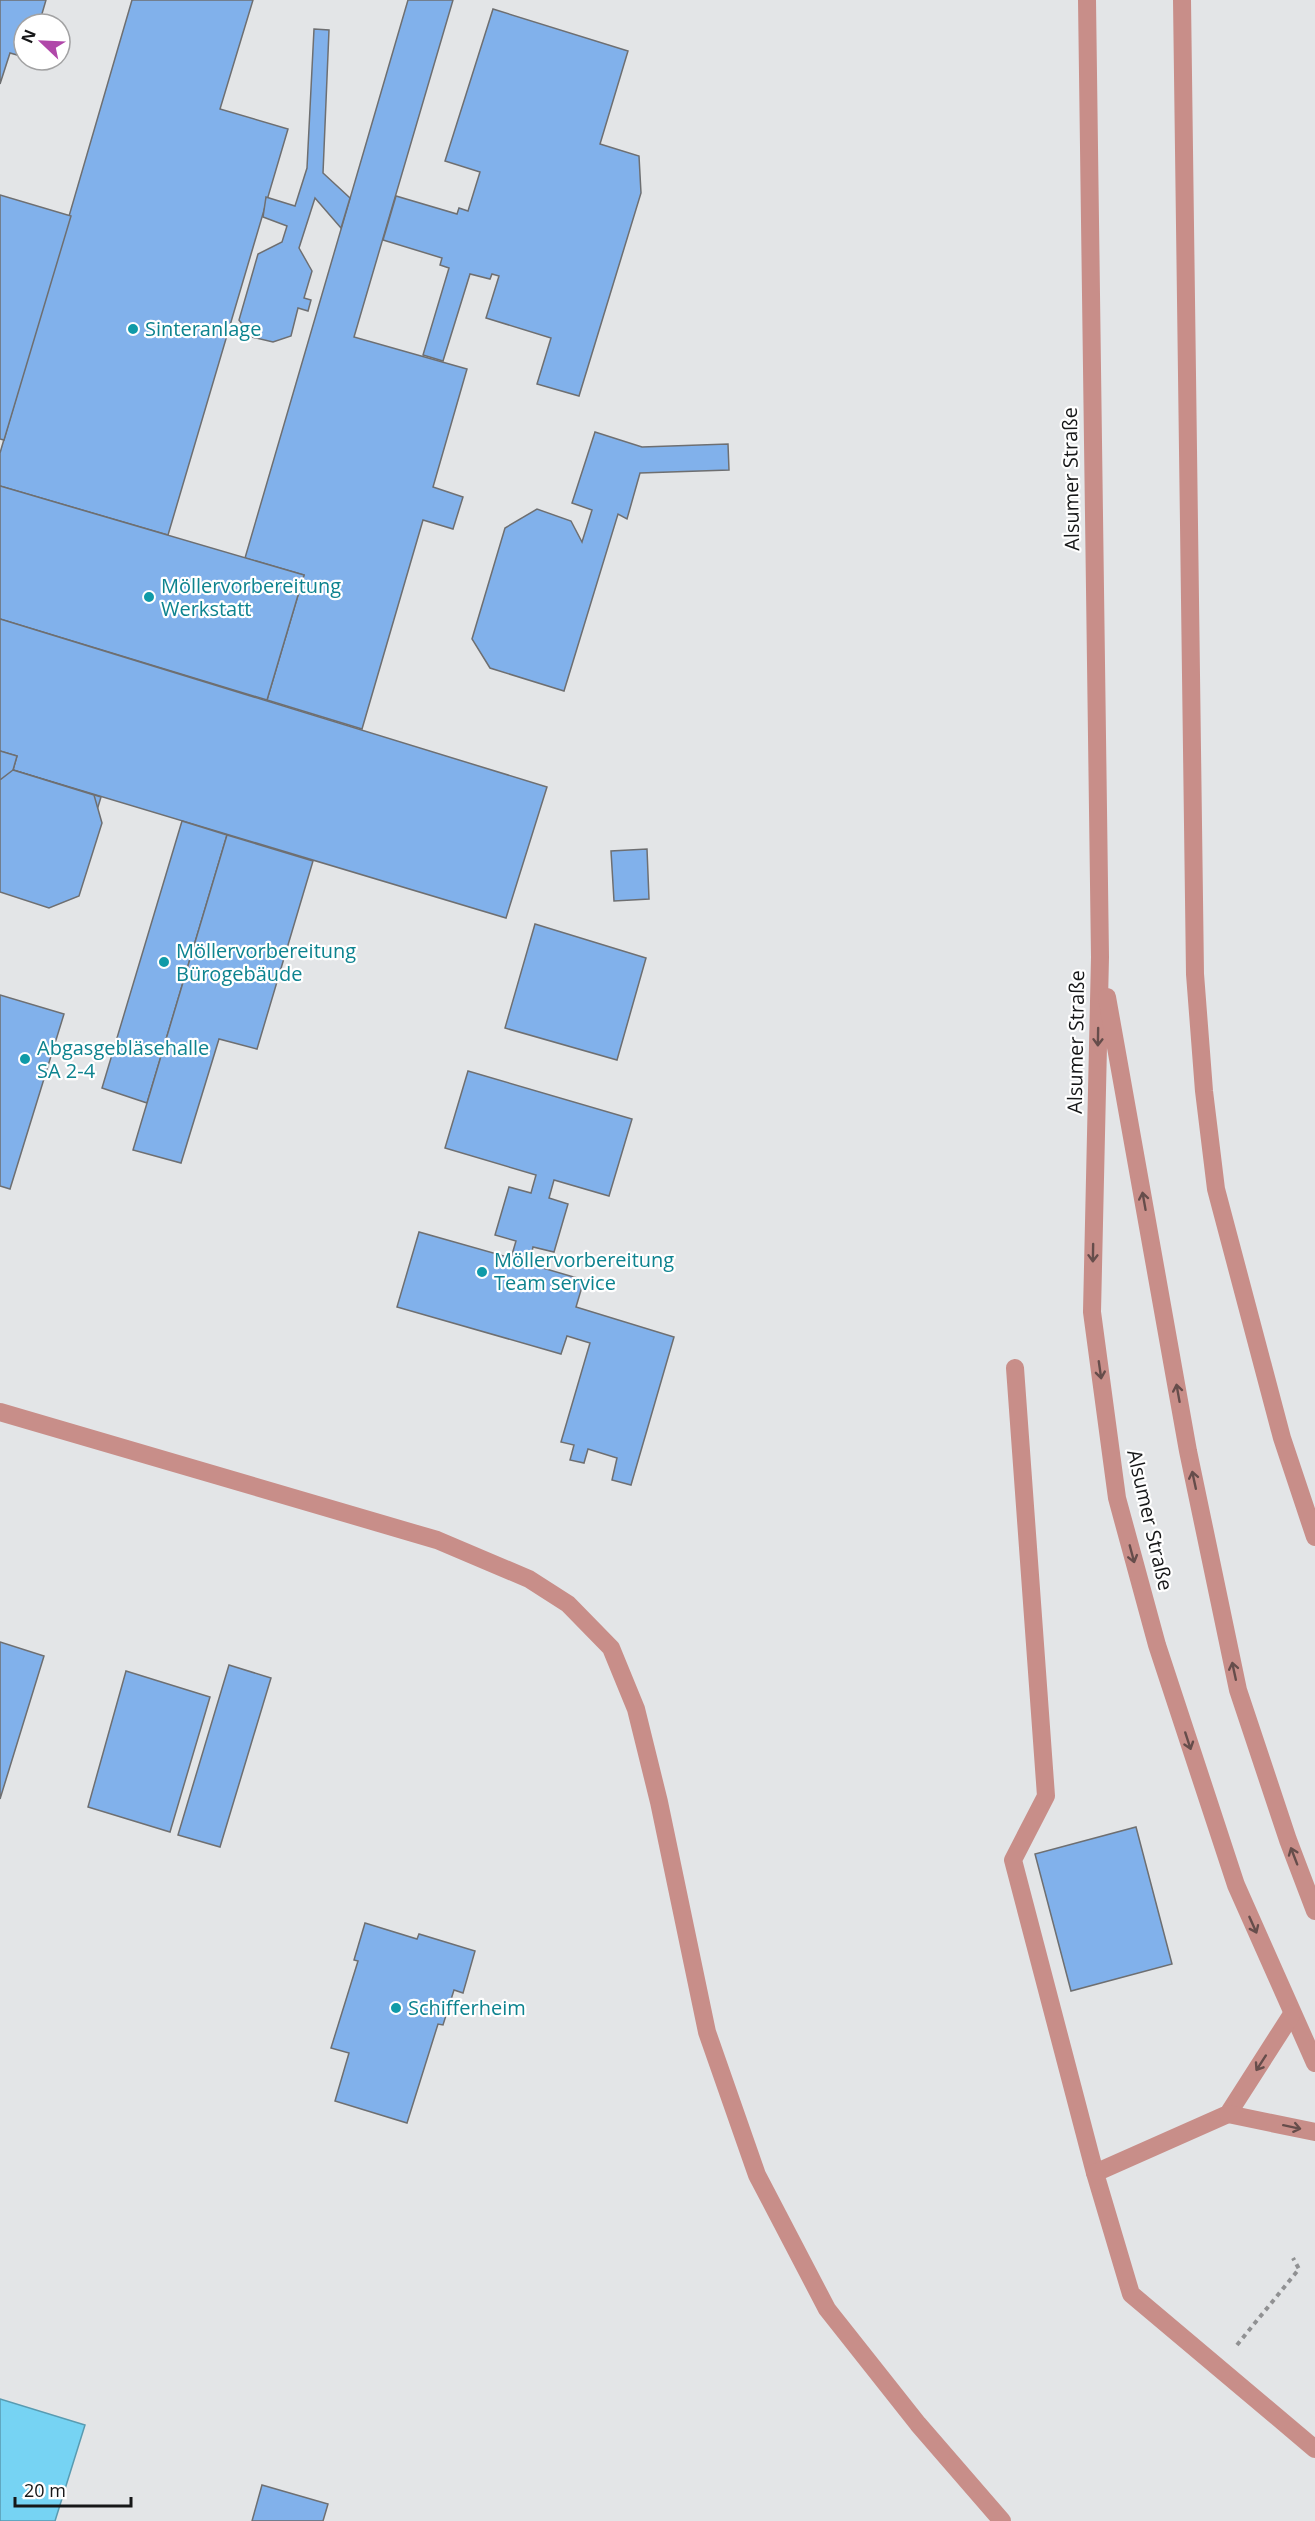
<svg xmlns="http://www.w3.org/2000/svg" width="1315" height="2521" viewBox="0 0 1315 2521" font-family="'Open Sans',sans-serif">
<rect width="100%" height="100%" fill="#e3e5e7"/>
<polygon fill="#76d3f3" stroke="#599bb1" stroke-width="1.5" points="0,2399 85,2425 55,2521 0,2521"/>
<g fill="#81b1eb" stroke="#6e6f71" stroke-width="1.5">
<polygon points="0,0 46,0 39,24 24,24 24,57 10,53 0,84"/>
<polygon points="132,0 253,0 220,109 288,129 168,535 0,486 0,453"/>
<polygon points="408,0 453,0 354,337 467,369 433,487 463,497 453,529 423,520 362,729 267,700 304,575 245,558"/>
<polygon points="493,9 628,51 600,144 639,156 641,193 579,396 537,384 551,338 486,318 499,276 492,274 490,279 470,274 443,361 423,355 449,268 440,265 442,258 383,240 396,196 457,214 459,208 468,211 480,172 445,161"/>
<polygon points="314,29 329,30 323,173 350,198 341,228 315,198 299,248 312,271 304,298 311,300 308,311 298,308 291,336 273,342 252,337 239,320 258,254 282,242 287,226 263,217 266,197 295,206 307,168"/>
<polygon points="0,195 71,216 4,440 0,439"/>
<polygon points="595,432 642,447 728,444 729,470 640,473 627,519 618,514 564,691 490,668 472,639 505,528 537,509 571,521 582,542 592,510 572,503"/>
<polygon points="0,486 304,575 267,700 0,619"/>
<polygon points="0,619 547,787 506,918 13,770 17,756 0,751"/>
<polygon points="0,751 17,756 13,770 101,797 72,892 0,870"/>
<polygon points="13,770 94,795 102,823 79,896 49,908 0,892 0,780"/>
<polygon points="182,821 227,835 147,1103 102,1088"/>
<polygon points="227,835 313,861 257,1049 219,1039 181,1163 133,1150"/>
<polygon points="647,849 649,899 614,901 611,851"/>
<polygon points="535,924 646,958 617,1060 505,1028"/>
<polygon points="0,995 64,1014 10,1189 0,1186"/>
<polygon points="468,1071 632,1119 609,1196 554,1180 549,1198 568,1204 554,1252 533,1247 529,1264 584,1280 576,1307 674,1337 631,1485 612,1480 617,1458 588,1449 584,1463 570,1460 574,1445 561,1442 590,1343 567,1336 561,1354 397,1307 419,1232 511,1258 516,1241 495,1235 509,1187 531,1193 536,1175 445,1148"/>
<polygon points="0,1642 44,1656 0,1799"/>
<polygon points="229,1665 271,1678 220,1847 178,1835"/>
<polygon points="126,1671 210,1697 170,1832 88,1807"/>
<polygon points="1136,1827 1172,1964 1071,1991 1035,1854"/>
<polygon points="365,1923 417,1939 419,1934 475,1951 463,1993 454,1990 443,2025 438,2024 407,2123 335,2101 349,2053 331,2048 358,1961 354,1960"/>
<polygon points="262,2485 328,2504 323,2521 252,2521"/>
</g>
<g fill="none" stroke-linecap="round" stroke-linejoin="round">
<polyline stroke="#909193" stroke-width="4" stroke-dasharray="4.5 4.5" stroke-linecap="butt" points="1237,2345 1299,2269 1293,2258"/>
<g stroke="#c88e89" stroke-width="18">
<polyline points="1087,0 1100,957 1092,1312 1117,1498 1157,1645 1236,1885 1315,2063"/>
<polyline points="1182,0 1195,974 1204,1091 1216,1189 1282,1438 1315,1537"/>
<polyline points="1107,997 1188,1451 1238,1690 1288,1840 1315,1911"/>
<polyline points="1015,1368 1046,1796 1013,1860 1095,2173"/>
<polyline points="0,1412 437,1540 529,1579 568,1604 611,1648 636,1709 659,1802 707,2032 757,2175 827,2309 918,2424 1002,2521"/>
<polyline points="1292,2014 1228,2114 1095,2173 1131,2294 1315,2449"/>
<polyline points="1228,2114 1315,2132"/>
</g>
</g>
<defs><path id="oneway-shaft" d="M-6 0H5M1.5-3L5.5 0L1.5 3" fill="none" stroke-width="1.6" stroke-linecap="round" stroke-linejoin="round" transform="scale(1.5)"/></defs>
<g stroke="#664d4b">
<use href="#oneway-shaft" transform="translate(1098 1037) rotate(91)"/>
<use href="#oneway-shaft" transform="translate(1144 1201) rotate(-100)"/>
<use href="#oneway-shaft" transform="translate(1093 1253) rotate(91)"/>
<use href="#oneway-shaft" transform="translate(1100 1370) rotate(82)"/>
<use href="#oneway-shaft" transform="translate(1178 1393) rotate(-100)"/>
<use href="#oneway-shaft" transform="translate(1194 1480) rotate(-102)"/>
<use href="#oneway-shaft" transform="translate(1132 1554) rotate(75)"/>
<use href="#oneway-shaft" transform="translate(1234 1671) rotate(-102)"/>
<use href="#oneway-shaft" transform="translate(1188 1741) rotate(72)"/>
<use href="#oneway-shaft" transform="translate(1294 1856) rotate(-111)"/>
<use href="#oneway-shaft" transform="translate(1253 1925) rotate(66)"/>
<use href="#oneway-shaft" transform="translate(1261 2063) rotate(123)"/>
<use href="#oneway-shaft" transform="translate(1292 2127) rotate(12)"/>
</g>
<g fill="#0f9aa8" stroke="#fff" stroke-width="2">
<circle cx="133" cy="329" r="6"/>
<circle cx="149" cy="597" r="6"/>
<circle cx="164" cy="962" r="6"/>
<circle cx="25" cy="1059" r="6"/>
<circle cx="482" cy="1272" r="6"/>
<circle cx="396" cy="2008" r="6"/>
</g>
<g text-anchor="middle" stroke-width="4.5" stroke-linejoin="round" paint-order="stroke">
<g font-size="20" fill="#0d838f" stroke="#fff" text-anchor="start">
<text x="145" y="336">Sinteranlage</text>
<text x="161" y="593">Möllervorbereitung<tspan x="161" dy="23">Werkstatt</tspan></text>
<text x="176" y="958">Möllervorbereitung<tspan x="176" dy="23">Bürogebäude</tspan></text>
<text x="37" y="1055">Abgasgebläsehalle<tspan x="37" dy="23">SA 2-4</tspan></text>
<text x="494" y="1267">Möllervorbereitung<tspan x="494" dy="23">Team service</tspan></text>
<text x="408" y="2015">Schifferheim</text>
</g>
<g font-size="20" fill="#161718" stroke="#fff">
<text transform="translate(1071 479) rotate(-91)" y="7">Alsumer Straße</text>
<text transform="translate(1076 1042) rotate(-89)" y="7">Alsumer Straße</text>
<text transform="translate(1150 1520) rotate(77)" y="7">Alsumer Straße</text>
</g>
</g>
<g transform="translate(42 42) rotate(293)"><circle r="28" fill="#ffffff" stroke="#a2a2a3" stroke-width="1.5"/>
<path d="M0-4.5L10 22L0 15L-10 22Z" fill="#b047a9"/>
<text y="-9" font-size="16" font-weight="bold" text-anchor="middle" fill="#161718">N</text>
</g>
<path d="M15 2497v9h116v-9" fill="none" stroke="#161718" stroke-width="3"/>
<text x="24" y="2497" font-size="18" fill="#161718" stroke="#ffffff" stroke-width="4.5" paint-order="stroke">20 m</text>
</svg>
